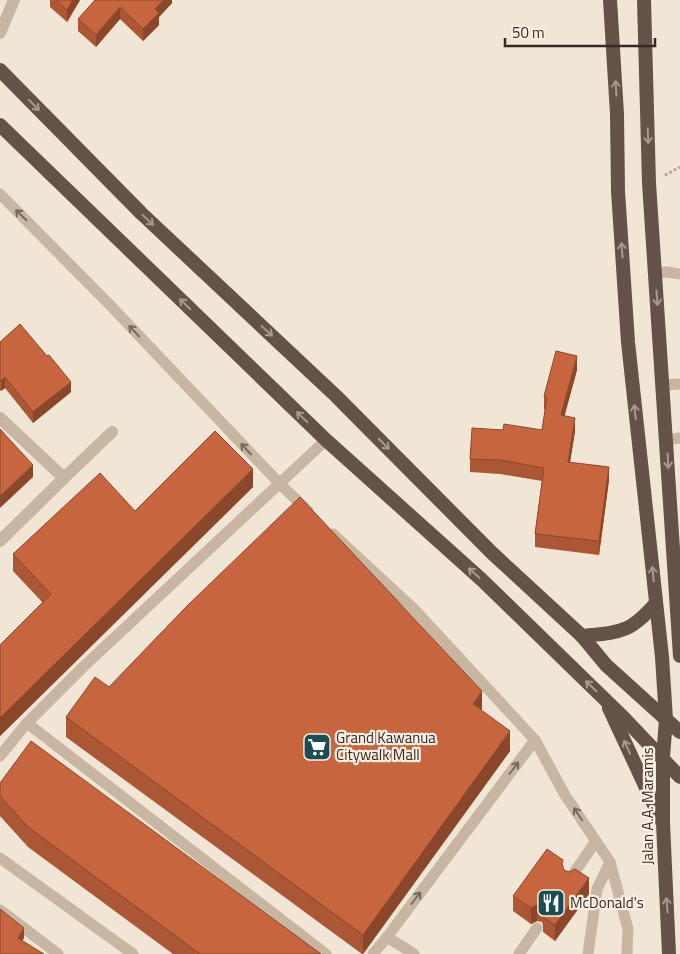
<svg xmlns="http://www.w3.org/2000/svg" width="680" height="954" viewBox="0 0 680 954" font-family="'Titillium Web',sans-serif">
<rect width="100%" height="100%" fill="#f1e5d6"/>
<g fill="none" stroke-linecap="round" stroke-linejoin="round">
<polyline stroke="#b49f8d" stroke-width="3" stroke-dasharray="2.5 2.5" stroke-linecap="butt" points="665,175 680,167"/>
<g stroke="#c8b5a2" stroke-width="11">
<polyline points="0,194 108,303 280,484 308,511"/>
<polyline points="656,273 667,272 680,274"/>
<polyline points="664,385 680,384"/>
<polyline points="667,440 680,438"/>
<polyline points="333,534 414,609 535,740 565,795 610,862 597,889 588,954"/>
<polyline points="27,723 326,954"/>
<polyline points="0,756 27,723 82,668 326,440"/>
<polyline points="0,858 133,954"/>
<polyline points="610,862 628,929 627,954"/>
<polyline points="569,880 596,841"/>
<polyline points="0,910 58,954"/>
<polyline points="387,937 535,740"/>
<polyline points="373,954 387,937 414,954"/>
<polyline points="519,954 537,928"/>
</g>
<g stroke="#c8b5a2" stroke-width="12">
<polyline points="0,33 14,0"/>
<polyline points="0,418 64,478 112,432"/>
<polyline points="0,541 64,478"/>
</g>
<g stroke="#645248" stroke-width="14">
<polyline points="610,0 617,114 618,191 628,342 662,657 666,719 663,757 663,823 669,954"/>
<polyline points="644,0 649,183 680,656"/>
<polyline points="0,70 141,213 336,396 492,553 582,636 606,665 680,732"/>
<polyline points="0,125 326,440 482,580 624,718 680,777"/>
<path d="M582,636C621,632 630,633 656,603"/>
<polyline points="609,708 661,820"/>
</g>
</g>
<g fill="#ab5735">
<polygon points="50,0 80,0 67,22 50,7"/>
<polygon points="95,0 172,0 172,3 159,17 159,25 143,41 120,19 96,47 78,31 78,19"/>
<polygon points="0,342 71,392 33,423 5,388 1,391 0,390"/>
<polygon points="577,370 564,416 575,431 570,462 609,480 599,555 535,547 535,534 542,481 500,474 470,472 470,459 503,430 542,430 545,410 544,409 544,396"/>
<polygon points="253,487 0,736 0,645 43,603 13,571 13,554 135,511"/>
<polygon points="109,687 481,711 510,751 363,954 362,954 66,737 66,717"/>
<polygon points="0,783 321,954 173,954 28,847 0,816"/>
<polygon points="563,867 564,870 589,894 555,941 543,932 543,925 542,922 537,921 531,924 513,911 513,896"/>
</g>
<g fill="#8b472b">
<polygon points="73,0 80,0 67,22 67,10"/>
<polygon points="164,0 172,0 172,3 159,17 159,25 143,41 143,29 155,9"/>
<polygon points="120,7 120,19 96,47 96,35"/>
<polygon points="577,356 577,370 561,429 561,415"/>
<polygon points="5,377 5,388 1,391 1,381"/>
<polygon points="71,382 71,392 33,423 33,412"/>
<polygon points="575,418 575,431 568,475 568,462"/>
<polygon points="33,465 33,477 0,508 0,496"/>
<polygon points="609,467 609,480 599,555 599,541"/>
<polygon points="253,469 253,487 0,736 0,718"/>
<polygon points="482,691 482,710 473,704"/>
<polygon points="510,731 510,751 363,954 363,935"/>
<polygon points="589,878 589,894 555,941 555,925"/>
<polygon points="537,905 537,921 531,924 531,908"/>
<polygon points="24,928 24,938 18,948 18,938"/>
</g>
<g fill="#c7653e" stroke="#8b472b">
<polygon points="56,0 73,0 67,10"/>
<polygon points="95,0 164,0 155,9 159,13 143,29 120,7 96,35 78,19"/>
<polygon points="20,324 47,356 49,355 71,382 33,412 5,377 1,381 0,379 0,342"/>
<polygon points="556,351 577,356 561,415 575,418 568,462 609,467 599,541 535,534 544,468 500,460 470,459 472,428 503,430 504,424 542,430 547,397 544,396"/>
<polygon points="0,429 33,465 0,496"/>
<polygon points="215,431 253,469 0,718 0,645 51,594 13,554 100,473 135,511"/>
<polygon points="300,497 482,691 473,704 510,731 363,935 66,717 95,677 109,687 186,607"/>
<polygon points="31,741 321,954 200,954 28,827 0,796 0,783"/>
<polygon points="547,849 563,860 562,864 564,870 569,872 575,869 589,878 555,925 543,917 544,913 542,907 537,905 531,908 513,896"/>
<polygon points="0,909 24,928 18,938 44,954 0,954"/>
</g>
<defs><path id="oneway-shaft" d="M-6 0H5M1.5-3L5.5 0L1.5 3" fill="none" stroke-width="1.6" stroke-linecap="round" stroke-linejoin="round" transform="scale(1.25)"/></defs>
<g stroke="#a7998d">
<use href="#oneway-shaft" transform="translate(616 88) rotate(-93)"/>
<use href="#oneway-shaft" transform="translate(34 105) rotate(46)"/>
<use href="#oneway-shaft" transform="translate(648 136) rotate(88)"/>
<use href="#oneway-shaft" transform="translate(148 220) rotate(43)"/>
<use href="#oneway-shaft" transform="translate(622 250) rotate(-94)"/>
<use href="#oneway-shaft" transform="translate(657 298) rotate(86)"/>
<use href="#oneway-shaft" transform="translate(185 304) rotate(-136)"/>
<use href="#oneway-shaft" transform="translate(267 331) rotate(43)"/>
<use href="#oneway-shaft" transform="translate(635 412) rotate(-96)"/>
<use href="#oneway-shaft" transform="translate(302 417) rotate(-136)"/>
<use href="#oneway-shaft" transform="translate(384 444) rotate(45)"/>
<use href="#oneway-shaft" transform="translate(668 461) rotate(87)"/>
<use href="#oneway-shaft" transform="translate(474 573) rotate(-138)"/>
<use href="#oneway-shaft" transform="translate(653 574) rotate(-96)"/>
<use href="#oneway-shaft" transform="translate(591 686) rotate(-136)"/>
<use href="#oneway-shaft" transform="translate(627 747) rotate(-114)"/>
<use href="#oneway-shaft" transform="translate(667 905) rotate(-95)"/>
</g>
<g stroke="#76695d">
<use href="#oneway-shaft" transform="translate(21 215) rotate(-135)"/>
<use href="#oneway-shaft" transform="translate(134 331) rotate(-133)"/>
<use href="#oneway-shaft" transform="translate(246 449) rotate(-133)"/>
<use href="#oneway-shaft" transform="translate(514 768) rotate(-53)"/>
<use href="#oneway-shaft" transform="translate(578 814) rotate(-124)"/>
<use href="#oneway-shaft" transform="translate(416 898) rotate(-53)"/>
</g>
<defs>
<symbol id="supermarket-square" viewBox="-11 -11 22 22"><rect x="-9" y="-9" width="18" height="18" rx="4" fill="#1b4e54" stroke="#f9efe2"/><path d="M-6-5.5h2.5l.6 2H6L4.5 2H-2.5L-4.4-4H-6ZM-1.5 3.2a1.3 1.3 0 1 0 .1 0ZM3 3.2a1.3 1.3 0 1 0 .1 0Z" fill="#fff"/></symbol>
<symbol id="restaurant-square" viewBox="-11 -11 22 22"><rect x="-9" y="-9" width="18" height="18" rx="4" fill="#1b4e54" stroke="#f9efe2"/><path d="M-5-6h1v4h1v-4h1v4h1v-4h1v5L-1.5 .5V6h-2V.5L-5-1ZM5-6V6H3V1.5H1.5Q1.5-4 5-6Z" fill="#fff"/></symbol>
</defs>
<g fill-rule="evenodd">
<use href="#supermarket-square" x="301" y="731" width="32" height="32"/>
<use href="#restaurant-square" x="535" y="887" width="32" height="32"/>
</g>
<g text-anchor="middle" stroke-width="4.5" stroke-linejoin="round" paint-order="stroke">
<g font-size="15" fill="#332a25" stroke="#f9efe2" text-anchor="start">
<text x="336" y="743">Grand Kawanua<tspan x="336" dy="17">Citywalk Mall</tspan></text>
<text x="570" y="908">McDonald's</text>
</g>
<g font-size="15" fill="#332a25" stroke="#f9efe2">
<text transform="translate(648 806) rotate(-90)" y="5">Jalan A.A. Maramis</text>
</g>
</g>
<path d="M505 38v8h150v-8" fill="none" stroke="#332a25" stroke-width="2.5"/>
<text x="512" y="38" font-size="15" fill="#332a25" stroke="#f9efe2" stroke-width="4" paint-order="stroke">50 m</text>
</svg>
